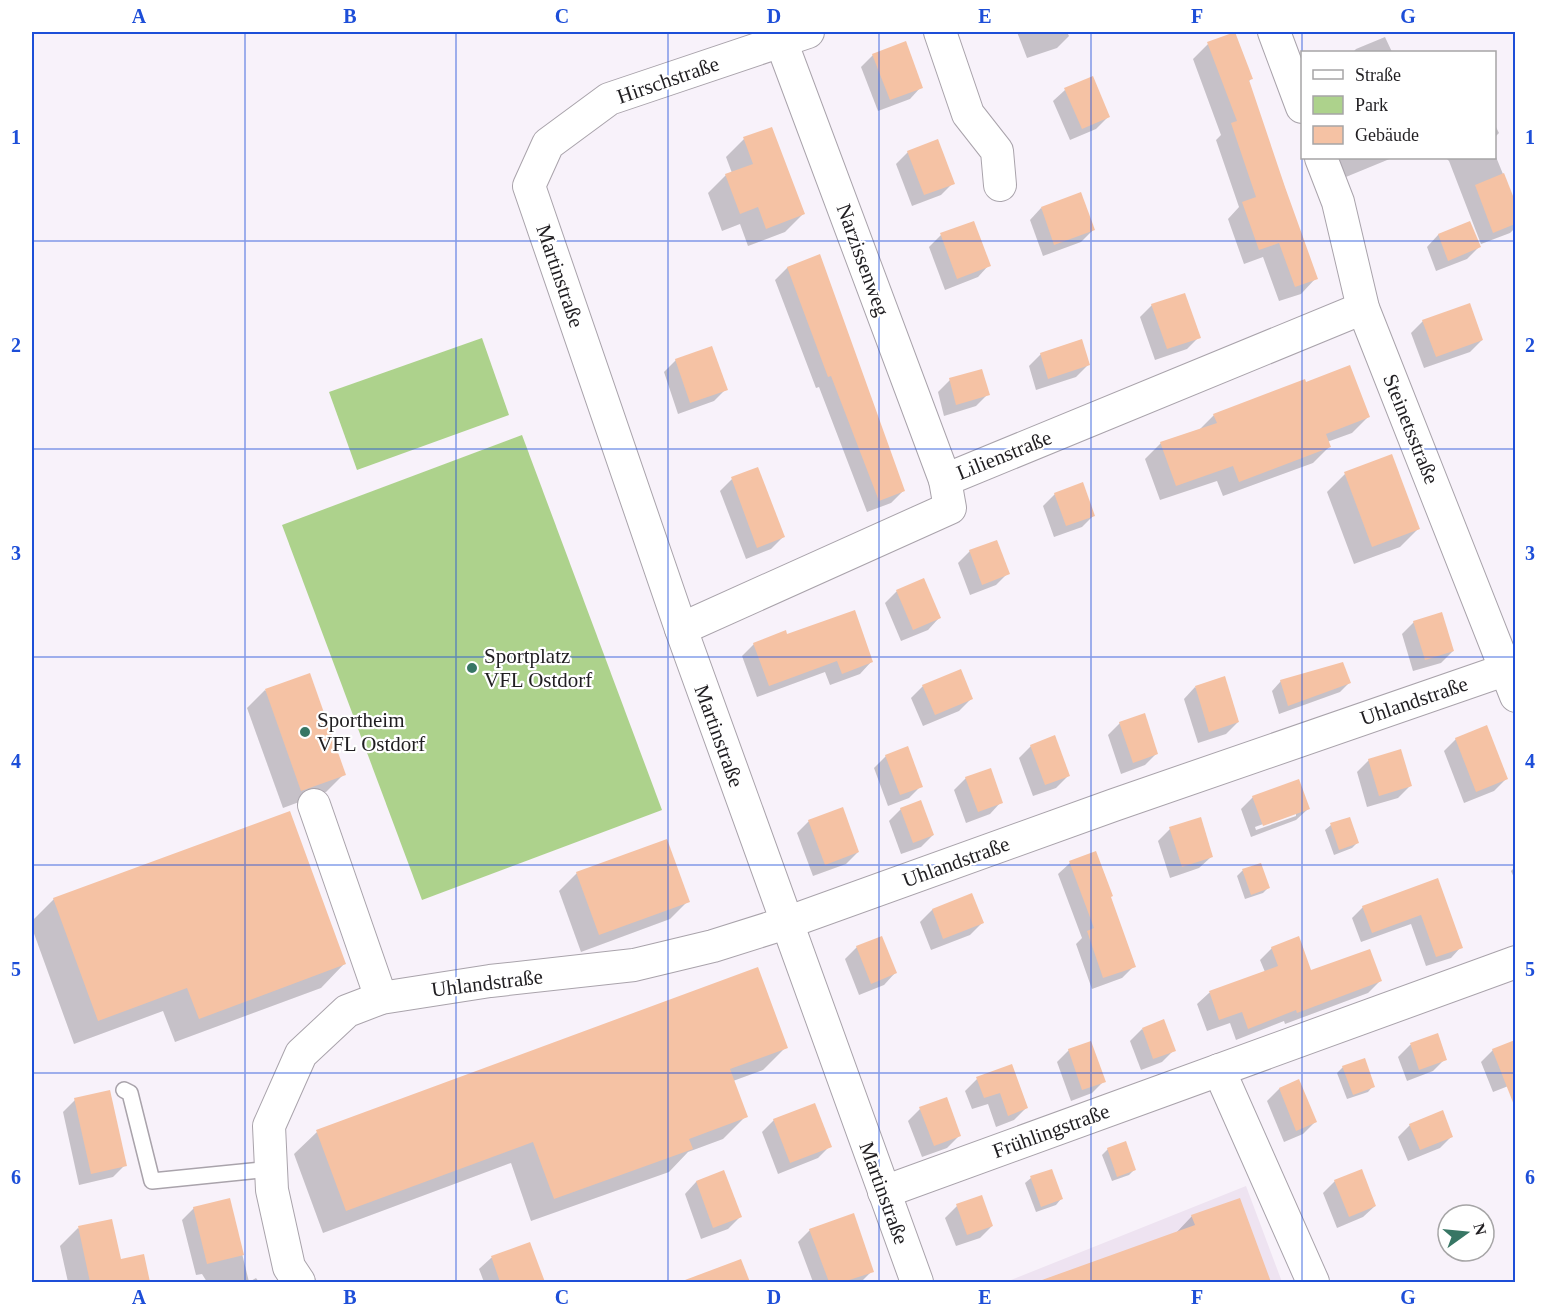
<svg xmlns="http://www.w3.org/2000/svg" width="1547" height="1314" viewBox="0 0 1547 1314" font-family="Georgia,serif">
<rect width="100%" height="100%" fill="#f8f2fa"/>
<polygon fill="#eee3f1" points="1246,1186 1282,1282 1006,1282"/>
<g fill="#add28c">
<polygon points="482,338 509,415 357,470 329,392"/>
<polygon points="522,435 662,810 422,900 282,525"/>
</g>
<g fill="#0003" fill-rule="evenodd">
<polygon points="1017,32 1067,32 1069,36 1057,48 1027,58"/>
<polygon points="1385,37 1392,52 1353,52 1356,49"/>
<polygon points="1208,44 1251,79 1248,82 1316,278 1301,294 1279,301 1263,257 1244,264 1228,219 1239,207 1216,140 1221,135 1193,59"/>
<polygon points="873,55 921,87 910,99 878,111 861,67"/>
<polygon points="1065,90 1108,117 1096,129 1070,140 1053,101"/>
<polygon points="1494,123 1499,133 1494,138"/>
<polygon points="744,139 803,214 785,232 748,246 740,224 722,231 708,193 726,175 732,173 726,157"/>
<polygon points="908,152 953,183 941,195 912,206 896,164"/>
<polygon points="1494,152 1516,206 1516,227 1510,233 1481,244 1449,161 1446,158 1494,158"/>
<polygon points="1332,158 1392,158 1341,179"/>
<polygon points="1041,208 1093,230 1081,242 1043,256 1030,220"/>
<polygon points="1469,223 1479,247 1467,259 1436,271 1427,247 1438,235"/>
<polygon points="941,235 989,265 978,277 945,290 929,247"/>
<polygon points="819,256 903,491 891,503 867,512 819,387 816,388 775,280 787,268"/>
<polygon points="1152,305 1199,337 1187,349 1155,360 1140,317"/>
<polygon points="1423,321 1482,340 1470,352 1424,368 1411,333"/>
<polygon points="1041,354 1088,365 1076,377 1036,390 1029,366"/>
<polygon points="676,360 726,389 714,401 678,414 664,372"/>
<polygon points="950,380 988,394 976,406 944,416 938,392"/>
<polygon points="1305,384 1368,417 1352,433 1327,442 1329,447 1313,463 1223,496 1217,481 1160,500 1145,459 1161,443 1199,430 1214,415"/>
<polygon points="1345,474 1418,529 1400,547 1354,564 1327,492"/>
<polygon points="732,479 783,537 771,549 746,559 720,491"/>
<polygon points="1055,494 1094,515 1082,527 1054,537 1043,506"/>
<polygon points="970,551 1008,573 996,585 970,595 958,563"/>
<polygon points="897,591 939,618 928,630 901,641 885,603"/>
<polygon points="1414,622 1453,651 1441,663 1413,671 1402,634"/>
<polygon points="754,644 871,662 860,674 830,685 825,672 757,697 742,656"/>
<polygon points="1281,681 1349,683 1340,692 1279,714 1272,691"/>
<polygon points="923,686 971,699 959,711 923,726 911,698"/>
<polygon points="1195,687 1238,722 1226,734 1198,743 1184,699"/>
<polygon points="265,690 344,774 326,792 283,808 247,708"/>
<polygon points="1120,723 1157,753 1145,765 1121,774 1108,735"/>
<polygon points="1456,739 1506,779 1494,791 1464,803 1444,751"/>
<polygon points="1031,746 1068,776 1056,788 1033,796 1019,758"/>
<polygon points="886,756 921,786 909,798 888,806 874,768"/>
<polygon points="1369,760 1410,786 1398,798 1367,807 1357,772"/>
<polygon points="966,778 1001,802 990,814 966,823 954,790"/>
<path d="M1253,797L1308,809L1296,820L1251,837L1241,809ZM1296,812V816L1256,830L1255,827Z"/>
<polygon points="901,809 933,835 921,847 901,854 889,821"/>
<polygon points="1200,819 1211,857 1199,868 1170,878 1158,841 1170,829"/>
<polygon points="809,821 858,852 846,864 813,876 797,833"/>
<polygon points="1331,825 1357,843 1352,848 1334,855 1325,830"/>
<polygon points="1070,863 1110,898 1134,966 1122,978 1092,989 1076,944 1082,938 1058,874"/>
<polygon points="1260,864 1268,888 1263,893 1245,899 1237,876 1242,871"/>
<polygon points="1516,866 1516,882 1511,871"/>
<polygon points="577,873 688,901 670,919 581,952 559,891"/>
<polygon points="1437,880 1461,947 1451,958 1426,966 1411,924 1361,942 1352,918 1363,907"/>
<polygon points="971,895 982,923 970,935 931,950 920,922 932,910"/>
<polygon points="54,899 344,964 321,988 175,1042 163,1011 74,1044 32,928 32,921"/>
<polygon points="857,947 895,973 884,985 859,995 845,959"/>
<polygon points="1272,948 1311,971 1380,981 1368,993 1285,1024 1284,1021 1236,1040 1230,1023 1207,1031 1197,1004 1209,993 1265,972 1260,960"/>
<polygon points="1142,1029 1174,1050 1162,1062 1141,1070 1130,1041"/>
<polygon points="1437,1035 1445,1059 1433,1071 1407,1081 1398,1057 1410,1045"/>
<polygon points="1516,1042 1516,1083 1493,1092 1481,1062 1493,1050"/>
<polygon points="786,1047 763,1070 733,1081 746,1116 723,1139 688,1152 669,1172 531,1221 511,1163 323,1233 294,1154 317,1132"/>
<polygon points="1069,1050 1104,1081 1092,1093 1071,1101 1057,1062"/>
<polygon points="1343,1067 1373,1086 1368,1092 1347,1099 1337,1073"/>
<polygon points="977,1079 1026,1108 1014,1120 996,1127 988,1104 972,1109 965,1091"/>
<polygon points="1298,1081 1315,1122 1303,1134 1284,1142 1267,1101 1279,1089"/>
<polygon points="75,1100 125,1165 113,1177 79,1185 63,1112"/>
<polygon points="920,1109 959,1136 947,1148 922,1157 908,1121"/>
<polygon points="774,1120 830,1146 818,1158 778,1174 762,1132"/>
<polygon points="1410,1125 1452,1136 1440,1148 1408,1161 1398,1137"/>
<polygon points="1108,1149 1135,1169 1129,1175 1112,1181 1102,1155"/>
<polygon points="724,1172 740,1217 728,1229 701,1239 685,1194 696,1182"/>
<polygon points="1031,1178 1061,1199 1056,1205 1036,1212 1025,1183"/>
<polygon points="1335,1181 1375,1206 1363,1217 1337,1228 1323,1193"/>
<polygon points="229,1200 249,1282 207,1282 202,1274 196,1275 182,1220 194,1208"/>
<polygon points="1239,1200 1269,1282 1038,1282 1175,1234 1192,1216"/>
<polygon points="957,1206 992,1226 980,1238 956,1246 945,1218"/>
<polygon points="78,1228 120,1261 143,1256 148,1282 68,1282 60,1246"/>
<polygon points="810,1230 872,1271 861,1282 813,1282 798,1242"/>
<polygon points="530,1244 543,1282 484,1282 479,1269 491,1258"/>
<polygon points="740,1261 748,1282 696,1282 704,1274"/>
<polygon points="256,1278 259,1282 249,1282"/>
</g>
<g fill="#f5c2a4">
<polygon points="1235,32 1253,79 1249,80 1285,187 1318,279 1295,287 1279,243 1259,250 1242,202 1256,197 1231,123 1237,121 1207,42"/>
<polygon points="906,41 923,88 890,100 872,54"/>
<polygon points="1093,76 1110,117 1082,129 1064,88"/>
<polygon points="772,127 805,214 766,229 758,207 740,214 725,174 753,164 743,137"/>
<polygon points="938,139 955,184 924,195 907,151"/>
<polygon points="1504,173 1515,201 1515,224 1493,233 1475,185"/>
<polygon points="1081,192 1095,230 1054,245 1041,207"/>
<polygon points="974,221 991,266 957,279 940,233"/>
<polygon points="1470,221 1481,247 1448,261 1438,234"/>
<polygon points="820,254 905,491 879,501 831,376 828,377 787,267"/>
<polygon points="1185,293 1201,338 1167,349 1151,304"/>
<polygon points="1470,303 1483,340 1436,357 1422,320"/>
<polygon points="1082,339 1090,365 1048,379 1040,353"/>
<polygon points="712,346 728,390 690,403 675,359"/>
<polygon points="1350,365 1370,417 1326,434 1331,447 1239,482 1233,466 1176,486 1160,442 1217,423 1213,414 1305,379 1306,382"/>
<polygon points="982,369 990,395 956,405 949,378"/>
<polygon points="1392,454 1420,529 1372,547 1344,472"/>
<polygon points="758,467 785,537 757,548 731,477"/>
<polygon points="1083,482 1095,516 1066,526 1054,493"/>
<polygon points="997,540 1010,574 982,585 969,550"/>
<polygon points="924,578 941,618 913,630 896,590"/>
<polygon points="855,610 873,662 842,674 837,661 769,686 753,643 786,630 787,634"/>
<polygon points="1442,612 1454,651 1425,660 1413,621"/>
<polygon points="1343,662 1351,683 1288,706 1280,680"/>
<polygon points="961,669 973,699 935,715 922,685"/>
<polygon points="310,673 346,775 301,791 265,689"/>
<polygon points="1225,676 1239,722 1209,732 1195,686"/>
<polygon points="1145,713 1158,754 1133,763 1119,722"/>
<polygon points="1487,725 1508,779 1476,792 1455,738"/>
<polygon points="1055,735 1070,776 1045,785 1030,745"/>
<polygon points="908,746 923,787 900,795 885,755"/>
<polygon points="1401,749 1412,786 1379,796 1368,759"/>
<polygon points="991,768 1003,803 978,812 965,777"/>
<polygon points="1299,779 1310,809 1263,826 1252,796"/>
<polygon points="921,800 934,835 913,843 900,808"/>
<polygon points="843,807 859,852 825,865 808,820"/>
<polygon points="290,811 346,964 199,1019 187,988 98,1021 53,898"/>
<polygon points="1201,817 1213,857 1182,867 1169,827"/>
<polygon points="1350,817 1359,843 1339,850 1330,823"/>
<polygon points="667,839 690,902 599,935 576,872"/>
<polygon points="1096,851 1113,896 1111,897 1136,967 1103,978 1087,931 1094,928 1069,861"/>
<polygon points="1261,863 1270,888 1251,895 1242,869"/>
<polygon points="1438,878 1463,948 1436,957 1421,915 1372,933 1362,906"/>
<polygon points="972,893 984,923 943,939 932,909"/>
<polygon points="882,936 897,973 871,984 856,946"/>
<polygon points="1299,936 1311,970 1370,949 1382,981 1297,1013 1296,1010 1248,1029 1242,1012 1219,1020 1209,991 1278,966 1271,947"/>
<polygon points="758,967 788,1048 730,1069 748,1117 689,1139 693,1149 554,1199 533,1142 346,1211 316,1130"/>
<polygon points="1164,1019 1176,1051 1153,1059 1142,1028"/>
<polygon points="1438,1033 1447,1060 1419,1070 1410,1043"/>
<polygon points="1515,1040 1515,1104 1514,1105 1492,1049"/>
<polygon points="1091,1041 1106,1082 1082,1090 1068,1049"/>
<polygon points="1365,1058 1375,1087 1353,1095 1342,1066"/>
<polygon points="1012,1064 1028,1108 1008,1116 1000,1093 984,1098 976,1077"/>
<polygon points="1299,1079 1317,1122 1296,1131 1279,1088"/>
<polygon points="110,1090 127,1166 91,1174 74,1098"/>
<polygon points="947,1097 961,1136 934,1146 919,1107"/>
<polygon points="815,1103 832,1147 790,1163 773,1119"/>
<polygon points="1443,1110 1453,1137 1420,1150 1409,1124"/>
<polygon points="1126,1141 1136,1170 1117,1177 1107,1148"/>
<polygon points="1052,1169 1063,1199 1041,1207 1030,1176"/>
<polygon points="1362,1169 1376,1206 1349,1217 1334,1180"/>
<polygon points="724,1170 742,1217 713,1228 696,1181"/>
<polygon points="982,1195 993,1226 967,1235 956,1204"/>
<polygon points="230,1198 244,1255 207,1264 193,1207"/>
<polygon points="1240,1198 1271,1282 1042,1282 1042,1280 1195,1225 1191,1215"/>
<polygon points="854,1213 874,1272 843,1282 829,1282 809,1229"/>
<polygon points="112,1219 121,1259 144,1254 150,1282 90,1282 78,1226"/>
<polygon points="530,1242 545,1282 500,1282 491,1256"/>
<polygon points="741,1259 750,1282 685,1282 685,1280"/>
</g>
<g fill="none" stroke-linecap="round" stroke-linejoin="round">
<defs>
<polyline id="service" points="124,1090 130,1093 152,1181 271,1169"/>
<g id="minor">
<polyline points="808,32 609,99 548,144 529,186 681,629 917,1282"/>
<polyline points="940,32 968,114 997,151 1000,185"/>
<polyline points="1274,32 1302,107"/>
<polyline points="781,41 945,480"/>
<polyline points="1321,158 1338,202 1363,308 1516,696"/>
<polyline points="681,629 950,508 945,480 1363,308"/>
<polyline points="314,805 381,998"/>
<polyline points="1219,1070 1313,1282"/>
<polyline points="884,1192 1516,962"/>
<polyline points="299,1282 289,1267 272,1190 269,1126 301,1054 347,1011 381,998 490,981 634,965 713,946 786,923 1114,805 1516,666"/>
</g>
</defs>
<use href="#service" stroke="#a9a3ab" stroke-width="18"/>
<use href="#minor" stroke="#a9a3ab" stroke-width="34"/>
<use href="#service" stroke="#fff" stroke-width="15"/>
<use href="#minor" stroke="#fff" stroke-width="32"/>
</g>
<path fill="none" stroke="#1d4ed8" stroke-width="1.5" stroke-opacity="0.55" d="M245,32V1282M456,32V1282M668,32V1282M879,32V1282M1091,32V1282M1302,32V1282M32,241H1516M32,449H1516M32,657H1516M32,865H1516M32,1073H1516"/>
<g fill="#377664" stroke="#fff" stroke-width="2">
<circle cx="472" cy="668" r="6"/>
<circle cx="305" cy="732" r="6"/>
</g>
<g text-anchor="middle" stroke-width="4.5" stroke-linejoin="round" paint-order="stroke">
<g font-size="21" fill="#201e21" stroke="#fff">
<text transform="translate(668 80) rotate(-19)" y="7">Hirschstraße</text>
<text transform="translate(863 260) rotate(70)" y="7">Narzissenweg</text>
<text transform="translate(560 276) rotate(71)" y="7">Martinstraße</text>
<text transform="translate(1411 429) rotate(68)" y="7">Steinetsstraße</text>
<text transform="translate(1004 455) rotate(-22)" y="7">Lilienstraße</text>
<text transform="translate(1414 701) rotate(-19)" y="7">Uhlandstraße</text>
<text transform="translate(719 736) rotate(70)" y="7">Martinstraße</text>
<text transform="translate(956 862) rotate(-20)" y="7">Uhlandstraße</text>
<text transform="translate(487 983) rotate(-7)" y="7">Uhlandstraße</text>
<text transform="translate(1051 1131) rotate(-20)" y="7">Frühlingstraße</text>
<text transform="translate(884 1193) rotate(70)" y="7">Martinstraße</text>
</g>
<g font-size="21" fill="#201e21" stroke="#fff" text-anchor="start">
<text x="484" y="663">Sportplatz<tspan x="484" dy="24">VFL Ostdorf</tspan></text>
<text x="317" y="727">Sportheim<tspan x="317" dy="24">VFL Ostdorf</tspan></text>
</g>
</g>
<rect width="1547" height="1314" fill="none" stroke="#ffffff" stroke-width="66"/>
<rect x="1301" y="51" width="195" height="108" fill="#ffffff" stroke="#a6a5a6" stroke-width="1.5"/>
<rect x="1313" y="70" width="30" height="9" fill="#ffffff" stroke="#a6a5a6" stroke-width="1.5"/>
<text x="1355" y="81" font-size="18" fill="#201e21">Straße</text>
<rect x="1313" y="96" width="30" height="18" fill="#add28c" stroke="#a6a5a6" stroke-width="1.5"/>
<text x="1355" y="111" font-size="18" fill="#201e21">Park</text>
<rect x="1313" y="126" width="30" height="18" fill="#f5c2a4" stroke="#a6a5a6" stroke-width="1.5"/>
<text x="1355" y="141" font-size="18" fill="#201e21">Gebäude</text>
<g transform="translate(1466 1233) rotate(75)"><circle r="28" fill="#ffffff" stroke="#a6a5a6" stroke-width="1.5"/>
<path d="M0-4.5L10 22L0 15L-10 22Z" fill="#377664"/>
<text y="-9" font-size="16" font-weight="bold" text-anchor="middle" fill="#201e21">N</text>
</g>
<rect x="33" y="33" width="1481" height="1248" fill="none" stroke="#1d4ed8" stroke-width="2"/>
<g font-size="20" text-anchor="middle" font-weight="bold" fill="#1d4ed8">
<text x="139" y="23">A</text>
<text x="350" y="23">B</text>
<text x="562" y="23">C</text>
<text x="774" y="23">D</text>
<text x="985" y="23">E</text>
<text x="1197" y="23">F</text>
<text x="1408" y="23">G</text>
<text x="16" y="144">1</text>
<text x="1530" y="144">1</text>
<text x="16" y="352">2</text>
<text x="1530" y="352">2</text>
<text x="16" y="560">3</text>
<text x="1530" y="560">3</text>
<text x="16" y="768">4</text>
<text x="1530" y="768">4</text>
<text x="16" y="976">5</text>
<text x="1530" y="976">5</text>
<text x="16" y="1184">6</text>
<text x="1530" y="1184">6</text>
<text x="139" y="1304">A</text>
<text x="350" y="1304">B</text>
<text x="562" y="1304">C</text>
<text x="774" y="1304">D</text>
<text x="985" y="1304">E</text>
<text x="1197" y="1304">F</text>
<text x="1408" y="1304">G</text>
</g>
</svg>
